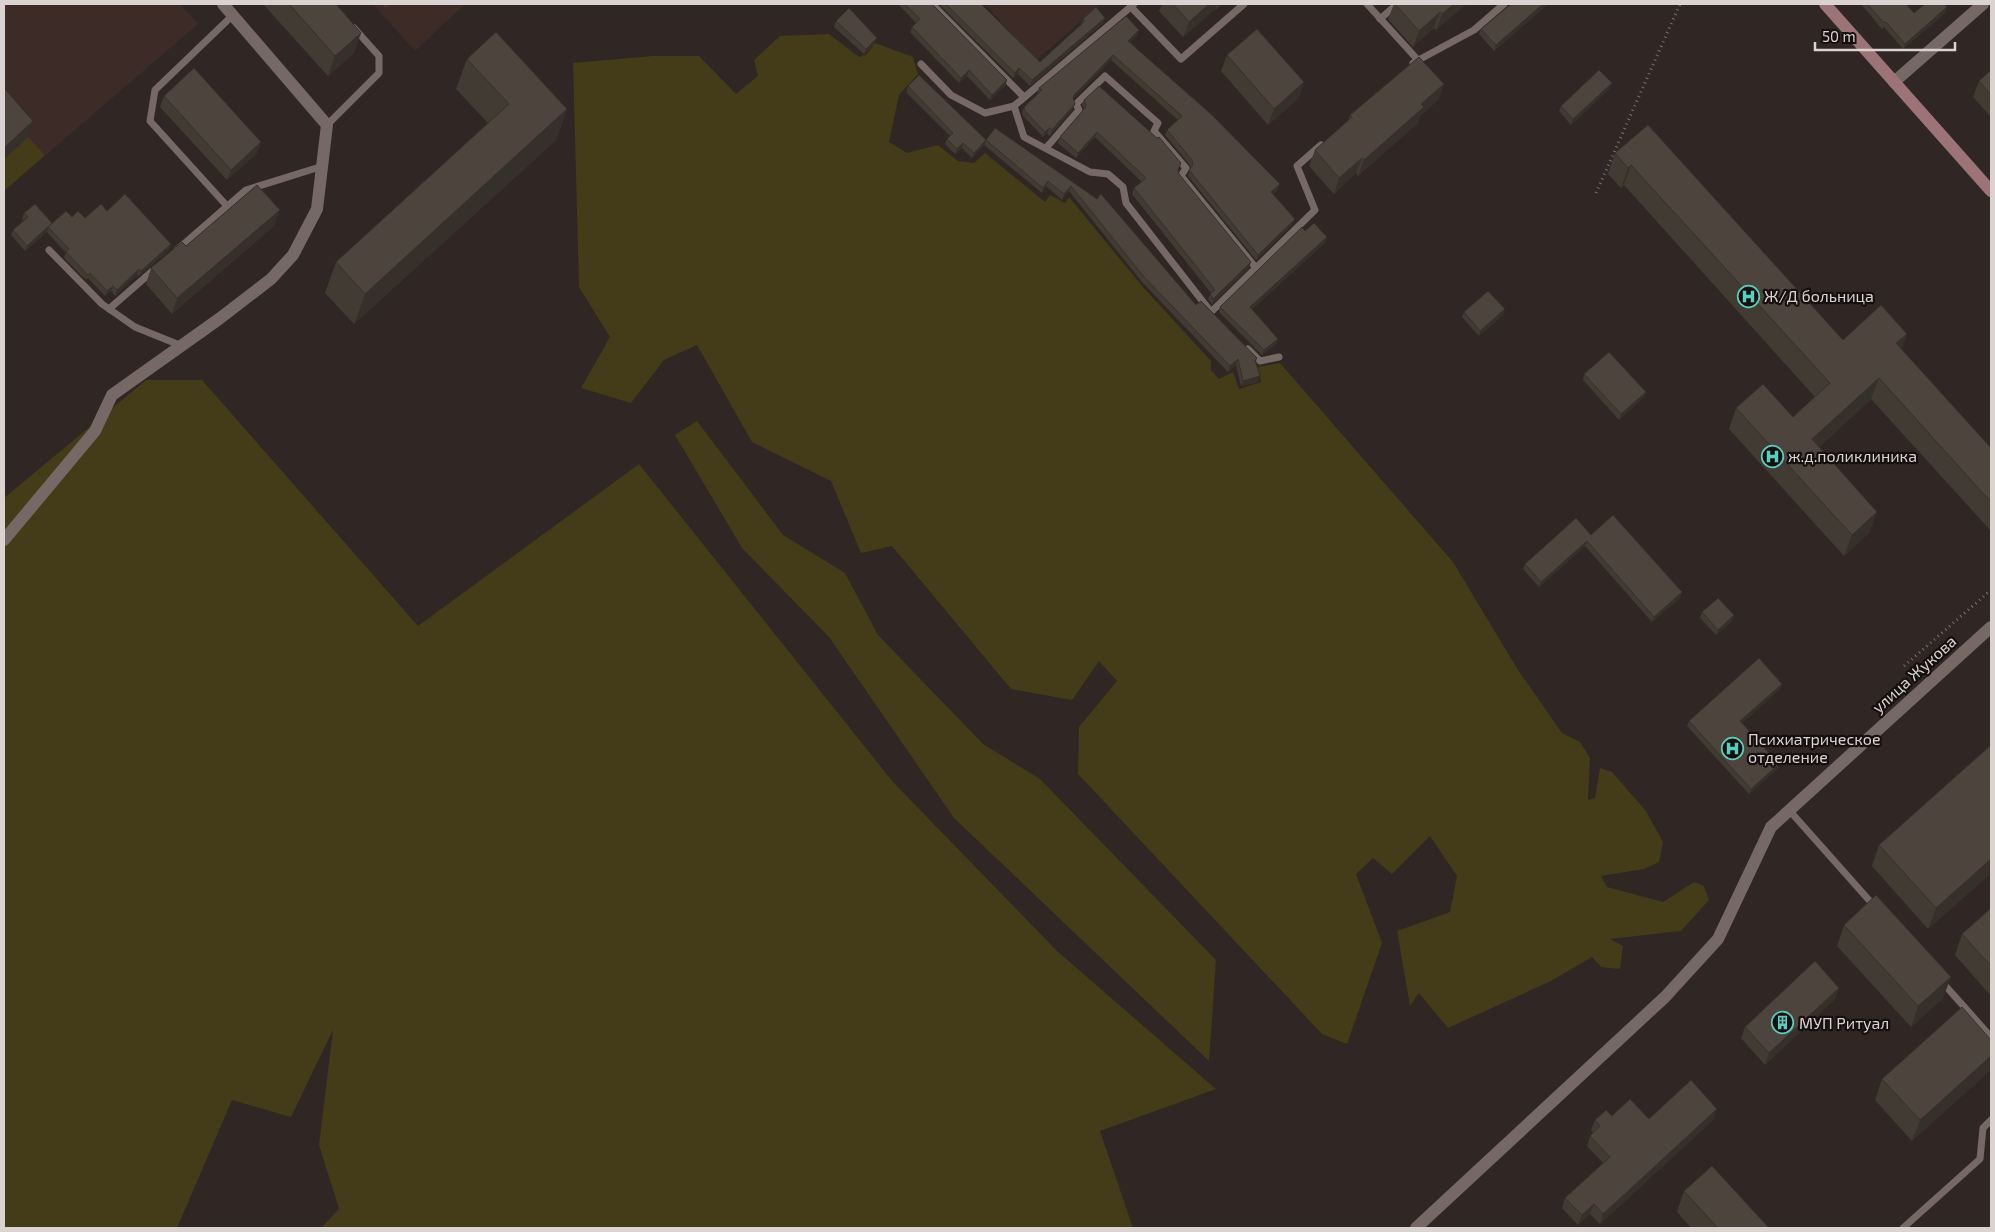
<svg xmlns="http://www.w3.org/2000/svg" width="1995" height="1232" viewBox="0 0 1995 1232" font-family="'Exo 2',sans-serif">
<rect width="100%" height="100%" fill="#302623"/>
<g fill="#3c2b26">
<polygon points="4,4 180,4 198,24 4,191"/>
<polygon points="373,4 465,4 415,51"/>
<polygon points="985,4 1100,4 1036,61"/>
</g>
<g fill="#443b18">
<polygon points="829,34 859,57 867,54 875,43 913,57 918,74 899,95 889,142 907,153 938,145 958,161 974,163 985,153 1045,202 1050,195 1065,203 1069,197 1143,287 1211,361 1211,370 1219,379 1233,372 1239,389 1261,382 1258,367 1280,363 1453,562 1518,670 1562,733 1580,742 1590,758 1588,800 1595,798 1600,768 1612,772 1646,811 1663,842 1659,862 1644,869 1601,876 1607,887 1663,902 1694,882 1704,886 1709,900 1681,931 1610,939 1623,946 1620,969 1601,967 1592,957 1551,981 1448,1028 1419,993 1410,1006 1397,931 1450,912 1457,876 1430,836 1392,874 1373,858 1356,874 1382,943 1347,1044 1322,1034 1078,774 1079,727 1117,681 1099,661 1072,700 1011,689 892,546 861,553 831,481 752,442 697,345 664,360 631,403 581,388 610,337 579,287 573,63 652,56 699,56 736,94 758,76 754,60 780,36"/>
<polygon points="28,137 45,155 4,191 4,159"/>
<polygon points="146,380 202,380 418,626 639,464 893,782 1057,951 1216,1089 1100,1131 1133,1228 321,1228 339,1209 319,1145 333,1030 291,1117 232,1100 177,1228 4,1228 4,498"/>
<polygon points="697,421 783,535 845,573 878,635 983,744 1040,779 1216,960 1209,1061 954,818 829,637 742,548 675,435"/>
</g>
<g fill="none" stroke-linecap="round" stroke-linejoin="round">
<g stroke="#7a726f" stroke-width="3" stroke-dasharray="1 4" stroke-linecap="butt">
<polyline points="1596,193 1680,4"/>
<polyline points="1904,666 1991,590"/>
</g>
<g stroke="#766965" stroke-width="7">
<polyline points="932,4 1024,97"/>
<polyline points="1134,4 1014,106 1024,137 1090,172 1108,174 1123,187 1126,203 1211,312 1315,210 1297,166 1321,145"/>
<polyline points="1367,4 1417,59"/>
<polyline points="1131,7 1181,59 1244,4"/>
<polyline points="1380,19 1397,4"/>
<polyline points="1413,63 1474,30 1504,4"/>
<polyline points="921,64 951,95 985,113 1014,106"/>
<polyline points="327,125 379,73 379,56 354,28"/>
<polyline points="1046,148 1079,110 1076,104 1105,76 1158,123 1154,131 1186,168 1181,176 1256,268"/>
<polyline points="227,206 150,121 155,90 233,15"/>
<polyline points="49,250 102,304 135,327 182,346"/>
<polyline points="177,250 246,190 323,166"/>
<polyline points="109,309 156,268"/>
<polyline points="1248,349 1260,361 1279,357"/>
<polyline points="1789,810 1876,908"/>
<polyline points="1942,982 1991,1037"/>
<polyline points="1903,1228 1980,1159 1983,1128 1991,1120"/>
</g>
<g stroke="#766965" stroke-width="12">
<polyline points="1894,82 1983,4"/>
<polyline points="4,540 95,431 112,395 219,319 271,279 293,255 317,209 327,125 223,4"/>
<polyline points="1416,1228 1665,997 1718,939 1771,827 1991,627"/>
</g>
<polyline stroke="#9c7377" stroke-width="12" points="1825,4 1991,191"/>
</g>
<g fill="#423b34">
<polygon points="263,4 336,4 354,53 328,76"/>
<polygon points="382,4 392,4 386,8"/>
<polygon points="898,4 932,4 1007,80 1005,86 990,100 967,76 959,83 910,32 912,27 916,23"/>
<polygon points="939,4 981,4 1040,62 1081,25 1083,19 1103,23 1030,86 1018,74 1013,78"/>
<polygon points="1162,4 1223,4 1216,10 1215,9 1183,37 1159,11"/>
<polygon points="1394,4 1466,4 1436,30 1434,28 1413,47 1388,19"/>
<polygon points="1511,4 1548,4 1494,51 1479,34 1481,29"/>
<polygon points="1861,4 1906,4 1914,13 1945,13 1903,49 1884,27 1882,29"/>
<polygon points="836,21 875,43 864,54 834,27"/>
<polygon points="1139,30 1137,35 1130,42 1278,189 1273,194 1293,224 1256,260 1188,176 1191,168 1190,165 1165,135 1167,130 1178,120 1111,60 1073,99 1075,104 1073,109 1050,136 1047,133 1043,137 1023,116 1022,113 1024,107 1038,94 1037,93 1039,88"/>
<polygon points="1227,55 1299,98 1268,125 1221,71"/>
<polygon points="467,59 567,109 556,140 354,324 325,293 336,262 488,123 456,89"/>
<polygon points="1991,70 1991,117 1973,97 1979,81"/>
<polygon points="1444,84 1438,100 1420,116 1418,123 1358,176 1356,173 1334,194 1309,166 1315,150 1348,121 1350,115"/>
<polygon points="908,86 984,145 972,158 962,148 955,154 945,144 947,139 950,136 906,92"/>
<polygon points="1610,88 1571,125 1559,111 1561,106"/>
<polygon points="164,96 261,142 257,153 227,180 160,107"/>
<polygon points="1084,100 1178,171 1179,174 1249,268 1212,304 1208,299 1211,293 1132,194 1134,188 1142,182 1095,137 1076,158 1058,143 1060,137 1084,109 1082,105"/>
<polygon points="1648,125 1843,340 1907,334 1901,349 1991,448 1991,531 1871,399 1819,447 1870,532 1844,556 1729,429 1736,408 1793,417 1815,397 1624,185 1621,188 1608,174 1615,153"/>
<polygon points="986,140 1097,199 1196,305 1257,358 1256,362 1258,382 1241,386 1236,365 1228,372 1142,282 1069,191 1062,200 1046,186 1042,193 984,145"/>
<polygon points="107,211 169,250 139,276 137,275 115,296 111,291 105,296 88,278 86,280 64,258 66,253 47,232 25,251 11,235 13,230 24,220 22,219 24,213 52,223 72,217 85,218"/>
<polygon points="274,226 172,314 146,284 151,268 186,246"/>
<polygon points="1305,231 1325,243 1252,309 1278,339 1276,344 1262,355 1219,312 1220,307"/>
<polygon points="1464,312 1503,315 1479,336 1462,317"/>
<polygon points="1584,374 1644,397 1619,420 1583,380"/>
<polygon points="1591,535 1680,598 1652,622 1585,546 1539,587 1523,569 1525,564"/>
<polygon points="1702,612 1734,615 1732,621 1716,635 1700,618"/>
<polygon points="1782,684 1780,689 1742,723 1779,764 1777,769 1749,794 1687,726 1689,721"/>
<polygon points="1991,745 1991,873 1928,929 1872,866 1879,845"/>
<polygon points="1991,908 1991,996 1955,955 1962,934"/>
<polygon points="1844,925 1943,998 1911,1027 1837,946"/>
<polygon points="1835,999 1765,1065 1741,1038 1745,1027"/>
<polygon points="1991,1040 1912,1141 1875,1100 1882,1079"/>
<polygon points="1612,1116 1649,1119 1714,1119 1600,1224 1590,1214 1578,1225 1562,1208 1565,1198 1603,1163 1587,1146 1590,1136 1593,1133 1591,1130 1595,1120"/>
<polygon points="1684,1191 1769,1228 1691,1228 1677,1212"/>
</g>
<g fill="#36302b">
<polygon points="388,4 392,4 386,8"/>
<polygon points="1209,4 1217,4 1215,9 1183,37 1189,22"/>
<polygon points="1219,4 1223,4 1216,10"/>
<polygon points="1454,4 1466,4 1436,30 1442,14"/>
<polygon points="1543,4 1548,4 1494,51 1496,45"/>
<polygon points="1947,7 1945,13 1903,49 1905,44"/>
<polygon points="1440,12 1434,28 1413,47 1419,31"/>
<polygon points="1105,18 1103,23 1030,86 1032,80"/>
<polygon points="1139,30 1137,35 1126,46 1128,41"/>
<polygon points="361,33 354,53 328,76 335,56"/>
<polygon points="877,38 875,43 864,54 866,49"/>
<polygon points="1113,55 1111,60 1072,100 1074,95"/>
<polygon points="1019,68 1018,74 1013,78 1015,73"/>
<polygon points="969,70 967,76 959,83 961,78"/>
<polygon points="1007,80 1005,86 990,100 992,95"/>
<polygon points="1304,82 1299,98 1268,125 1274,109"/>
<polygon points="1612,83 1610,88 1571,125 1573,119"/>
<polygon points="1444,84 1438,100 1420,116 1418,123 1358,176 1364,160 1421,104"/>
<polygon points="1075,104 1073,109 1050,136 1052,130"/>
<polygon points="567,109 556,140 354,324 365,294"/>
<polygon points="33,121 28,137 4,159 4,148"/>
<polygon points="1049,128 1047,133 1043,137 1045,132"/>
<polygon points="1097,132 1095,137 1076,158 1078,153"/>
<polygon points="986,140 984,145 972,158 974,153"/>
<polygon points="261,142 257,153 227,180 231,170"/>
<polygon points="963,143 962,148 955,154 957,149"/>
<polygon points="1362,158 1356,173 1334,194 1339,178"/>
<polygon points="1631,165 1624,185 1621,188 1628,168"/>
<polygon points="1048,181 1046,186 1042,193 1043,188"/>
<polygon points="1280,184 1278,189 1269,198 1271,192"/>
<polygon points="1071,186 1069,191 1062,200 1064,194"/>
<polygon points="280,210 274,226 172,314 177,298"/>
<polygon points="1295,219 1293,224 1256,260 1258,255"/>
<polygon points="52,223 48,227 47,232 25,251 27,246"/>
<polygon points="1327,237 1325,243 1248,312 1250,307"/>
<polygon points="171,244 169,250 139,276 141,271"/>
<polygon points="1251,262 1249,268 1212,304 1213,299"/>
<polygon points="139,269 137,275 115,296 117,290"/>
<polygon points="113,286 111,291 105,296 107,291"/>
<polygon points="1505,309 1503,315 1479,336 1480,331"/>
<polygon points="1907,334 1899,355 1896,343"/>
<polygon points="1278,339 1276,344 1262,355 1264,350"/>
<polygon points="1238,359 1236,365 1228,372 1230,366"/>
<polygon points="1260,376 1258,382 1241,386 1243,381"/>
<polygon points="1879,378 1871,399 1804,460 1812,439"/>
<polygon points="1646,392 1644,397 1619,420 1621,414"/>
<polygon points="1877,512 1870,532 1844,556 1852,535"/>
<polygon points="1587,541 1585,546 1539,587 1541,582"/>
<polygon points="1682,592 1680,598 1652,622 1654,617"/>
<polygon points="1734,615 1732,621 1716,635 1718,630"/>
<polygon points="1782,684 1780,689 1738,727 1740,721"/>
<polygon points="1779,764 1777,769 1749,794 1751,789"/>
<polygon points="1991,859 1991,873 1928,929 1936,908"/>
<polygon points="1951,977 1943,998 1911,1027 1918,1006"/>
<polygon points="1839,988 1835,999 1765,1065 1769,1053"/>
<polygon points="1991,1056 1991,1070 1912,1141 1920,1120"/>
<polygon points="1717,1109 1714,1119 1600,1224 1603,1214"/>
<polygon points="1594,1204 1590,1214 1578,1225 1582,1215"/>
</g>
<g fill="#4d453d" stroke="#36302b">
<polygon points="289,4 336,4 361,33 335,56"/>
<polygon points="905,4 932,4 1007,80 992,95 969,70 961,78 912,27 920,19"/>
<polygon points="946,4 981,4 1040,62 1085,21 1083,19 1096,7 1105,18 1032,80 1019,68 1015,73"/>
<polygon points="1173,4 1209,4 1189,22"/>
<polygon points="1395,4 1454,4 1442,14 1440,12 1419,31"/>
<polygon points="1511,4 1543,4 1496,45 1481,29"/>
<polygon points="1867,4 1906,4 1914,13 1925,4 1944,4 1947,7 1905,44 1886,22 1884,23"/>
<polygon points="849,8 877,38 866,49 836,21"/>
<polygon points="1126,16 1139,30 1128,41 1212,115 1280,184 1271,192 1295,219 1258,255 1189,170 1193,165 1192,160 1167,130 1182,116 1113,55 1074,95 1073,98 1075,104 1052,130 1049,128 1045,132 1025,111 1024,107 1042,90 1039,88"/>
<polygon points="1257,29 1304,82 1274,109 1227,55"/>
<polygon points="496,32 567,109 365,294 336,262 509,104 467,59"/>
<polygon points="1419,57 1444,84 1421,104 1424,107 1364,160 1362,158 1339,178 1315,150 1352,117 1350,115"/>
<polygon points="194,68 261,142 231,170 164,96"/>
<polygon points="1599,70 1612,83 1573,119 1561,106"/>
<polygon points="1991,70 1991,95 1979,81"/>
<polygon points="919,75 986,140 974,153 963,143 957,149 947,139 953,133 908,86"/>
<polygon points="1099,86 1157,138 1159,137 1181,163 1178,170 1179,174 1251,262 1213,299 1210,294 1215,290 1134,188 1146,178 1097,132 1078,153 1060,137 1085,108 1086,105 1084,100"/>
<polygon points="4,88 33,121 4,148"/>
<polygon points="1648,125 1843,340 1881,305 1907,334 1896,343 1991,448 1991,502 1879,378 1812,439 1877,512 1852,535 1736,408 1763,384 1793,417 1830,383 1631,165 1628,168 1615,153"/>
<polygon points="995,128 1097,199 1101,194 1196,305 1201,301 1257,358 1255,360 1260,376 1243,381 1238,359 1230,366 1144,277 1071,186 1064,194 1048,181 1043,188 986,140"/>
<polygon points="257,185 280,210 177,298 151,268 182,242 186,246"/>
<polygon points="125,194 171,244 141,271 139,269 117,290 113,286 107,291 90,273 88,275 66,252 69,249 48,227 66,211 72,217 78,211 85,218 101,204 107,211"/>
<polygon points="35,204 52,223 27,246 13,230 28,217 24,213"/>
<polygon points="1314,223 1327,237 1250,307 1278,339 1264,350 1220,307 1302,227 1305,231"/>
<polygon points="1488,291 1505,309 1480,331 1464,312"/>
<polygon points="1609,352 1646,392 1621,414 1584,374"/>
<polygon points="1613,515 1682,592 1654,617 1587,541 1541,582 1525,564 1576,518 1591,535"/>
<polygon points="1718,598 1734,615 1718,630 1702,612"/>
<polygon points="1759,658 1782,684 1740,721 1779,764 1751,789 1689,721"/>
<polygon points="1991,745 1991,859 1936,908 1879,845"/>
<polygon points="1876,895 1951,977 1918,1006 1844,925"/>
<polygon points="1991,908 1991,966 1962,934"/>
<polygon points="1815,961 1839,988 1769,1053 1745,1027"/>
<polygon points="1962,1007 1991,1040 1991,1056 1920,1120 1882,1079"/>
<polygon points="1691,1080 1717,1109 1603,1214 1594,1204 1582,1215 1565,1198 1610,1157 1590,1136 1600,1126 1595,1120 1606,1110 1612,1116 1630,1099 1649,1119"/>
<polygon points="1712,1166 1769,1228 1718,1228 1684,1191"/>
</g>
<defs>
<symbol id="hospital-ring" viewBox="-11 -11 22 22"><circle r="9.5" fill="#15100f" stroke="#59cebe" stroke-width="1.5"/><path d="M-5-5h3v3.5h4V-5h3V5h-3V1.5h-4V5h-3Z" fill="#59cebe"/></symbol>
<symbol id="building-ring" viewBox="-11 -11 22 22"><circle r="9.5" fill="#15100f" stroke="#59cebe" stroke-width="1.5"/><path d="M-4-6H4V6H1V3H-1V6H-4ZM-2.5-4.3h1.7v1.8h-1.7ZM.8-4.3h1.7v1.8H.8ZM-2.5-1h1.7V.8h-1.7ZM.8-1h1.7V.8H.8Z" fill="#59cebe"/></symbol>
</defs>
<g fill-rule="evenodd">
<use href="#hospital-ring" x="1736" y="284" width="25" height="25"/>
<use href="#hospital-ring" x="1760" y="444" width="25" height="25"/>
<use href="#hospital-ring" x="1720" y="736" width="25" height="25"/>
<use href="#building-ring" x="1770" y="1010" width="25" height="25"/>
</g>
<g text-anchor="middle" stroke-width="4.5" stroke-linejoin="round" paint-order="stroke">
<g font-size="16" fill="#dad3d1" stroke="#15100f" text-anchor="start">
<text x="1764" y="302">Ж/Д больница</text>
<text x="1788" y="462">ж.д.поликлиника</text>
<text x="1748" y="745">Психиатрическое<tspan x="1748" dy="18">отделение</tspan></text>
<text x="1799" y="1029">МУП Ритуал</text>
</g>
<g font-size="16" fill="#dad3d1" stroke="#15100f">
<text transform="translate(1914 674) rotate(-42)" y="6">улица Жукова</text>
</g>
</g>
<rect width="1995" height="1232" fill="none" stroke="#dad3d1" stroke-width="10"/>
<path d="M1815 42v8h140v-8" fill="none" stroke="#dad3d1" stroke-width="2.5"/>
<text x="1822" y="42" font-size="15" fill="#dad3d1" stroke="#15100f" stroke-width="4" paint-order="stroke">50 m</text>
</svg>
